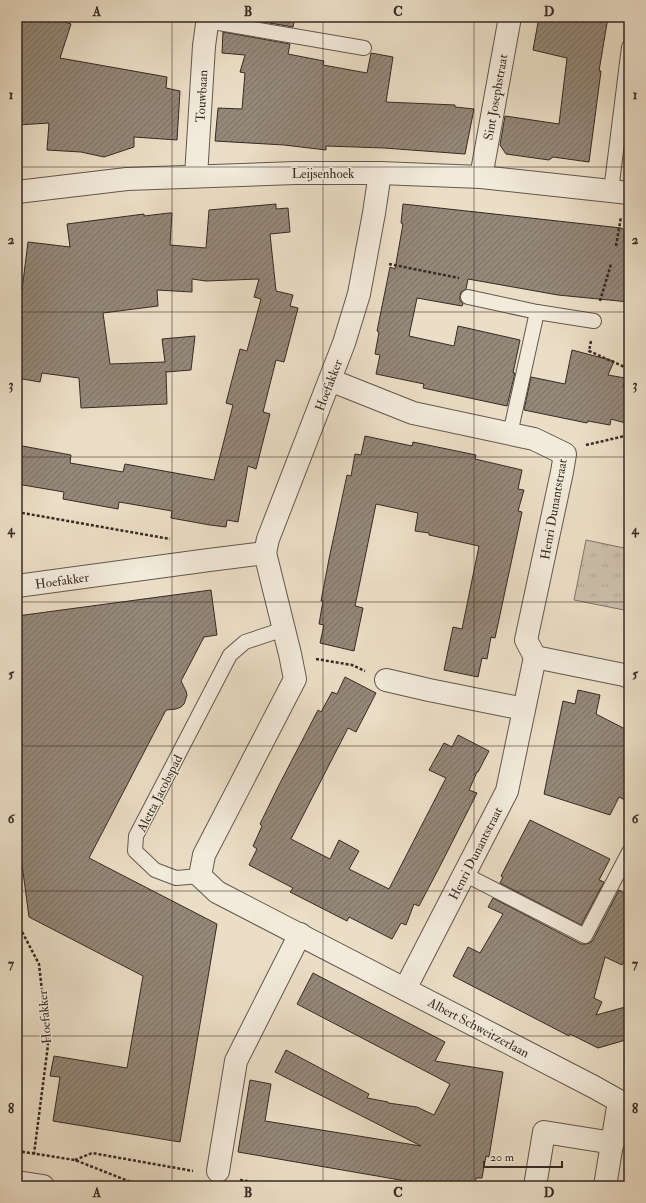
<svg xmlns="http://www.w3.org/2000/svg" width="646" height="1203" viewBox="0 0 646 1203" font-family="'IM FELL Double Pica',serif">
<defs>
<pattern id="grass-tufts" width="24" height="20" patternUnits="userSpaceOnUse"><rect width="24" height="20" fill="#ccbfab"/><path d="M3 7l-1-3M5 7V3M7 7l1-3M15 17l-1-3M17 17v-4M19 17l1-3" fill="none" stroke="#b0a493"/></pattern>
<pattern id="building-hatch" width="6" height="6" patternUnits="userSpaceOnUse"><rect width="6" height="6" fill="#948879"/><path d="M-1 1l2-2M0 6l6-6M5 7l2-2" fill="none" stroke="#7a6f63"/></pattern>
</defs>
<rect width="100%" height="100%" fill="#ebdec6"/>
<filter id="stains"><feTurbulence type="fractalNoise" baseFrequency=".005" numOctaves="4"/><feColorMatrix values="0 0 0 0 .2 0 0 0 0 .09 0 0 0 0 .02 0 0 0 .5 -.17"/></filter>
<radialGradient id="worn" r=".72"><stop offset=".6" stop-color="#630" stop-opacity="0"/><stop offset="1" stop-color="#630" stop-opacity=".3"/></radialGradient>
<polygon fill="url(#grass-tufts)" stroke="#817468" points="586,540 629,549 629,611 574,600"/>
<g fill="url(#building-hatch)" stroke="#362a25">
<polygon points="17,17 50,17 71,24 60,58 167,77 166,88 180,91 177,140 134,137 134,147 104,157 81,152 47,150 49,123 17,125"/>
<polygon points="234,17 295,17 293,27"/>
<polygon points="539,17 608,17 599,71 601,71 589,162 553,157 549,160 506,154 500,145 505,116 559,124 567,58 533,50"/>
<polygon points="223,32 290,44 288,54 324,61 323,65 367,73 371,53 393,57 386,102 455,105 455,107 474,109 465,154 384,148 326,146 326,150 284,145 215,141 218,108 242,109 245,73 240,72 245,55 222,53"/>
<polygon points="276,204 276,209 288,208 290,232 270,234 276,291 293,295 290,306 298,308 284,362 276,360 263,412 270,414 256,469 248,466 238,522 227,520 226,527 210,525 171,518 172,511 119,502 118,509 63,499 64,492 17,484 17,445 71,455 70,463 123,472 125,464 214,480 233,405 226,403 240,349 247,351 261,299 254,297 259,279 206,281 192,279 192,292 157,290 158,306 103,313 110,364 165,362 162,339 195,336 191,370 166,372 166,371 167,404 81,408 79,378 42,373 40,382 17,378 17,321 18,322 28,242 70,247 67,224 144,214 144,216 169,213 172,213 170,245 206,248 209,210"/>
<polygon points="403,204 621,228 629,232 629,302 558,295 468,279 466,289 461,292 460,296 460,300 463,304 462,306 417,298 409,336 454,346 458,326 520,340 513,373 515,373 507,406 423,388 424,384 376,374 380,355 375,354 379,332 377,331 390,267 395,269 403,224 401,223"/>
<polygon points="572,350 614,361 608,375 625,378 623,387 629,388 629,424 611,419 610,425 588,421 587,423 524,410 531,377 565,384"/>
<polygon points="365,436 412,446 413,442 476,455 475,459 522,470 518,489 524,490 518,511 522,512 495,638 491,637 487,659 482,658 478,677 444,670 453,627 462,629 479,546 429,535 429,533 415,531 418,513 376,504 355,606 363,608 354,651 320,643 324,625 319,624 323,601 321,601 329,559 347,475 351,476 355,454 361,455"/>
<polygon points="211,590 217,635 204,637 181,681 186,691 187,695 184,704 181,707 176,709 166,710 89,858 217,924 180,1142 53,1121 60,1077 50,1076 54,1056 127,1068 143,976 29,917 17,827 17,616"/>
<polygon points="345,677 376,693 356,732 348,728 291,839 330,859 339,840 359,851 349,869 389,889 446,778 429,770 444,743 452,747 458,735 489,751 478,772 477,772 469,790 477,793 439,868 419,906 414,904 406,925 401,923 392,939 349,917 347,921 290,892 293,888 249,865 257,849 253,846 262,826 260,824 278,787 318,710 321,712 332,692 337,694"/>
<polygon points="578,690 600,695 596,714 629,731 629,802 619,797 610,815 544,794 563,701 575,704"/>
<polygon points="530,820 610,859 599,880 604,882 581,925 500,883 503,877 501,876"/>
<polygon points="619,890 629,896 629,951 622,965 605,957 594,998 602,1002 596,1015 629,1006 629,1039 598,1048 570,1034 569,1036 453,976 468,947 480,953 503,914 488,907 493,898 581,944 586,944 590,943 593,940"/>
<polygon points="313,973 445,1042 435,1061 503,1072 489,1157 486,1156 482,1178 476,1178 475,1186 435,1186 238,1152 250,1080 271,1084 265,1121 421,1146 275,1072 286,1050 369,1094 367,1098 388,1102 388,1103 417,1107 434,1115 450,1084 297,1004"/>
</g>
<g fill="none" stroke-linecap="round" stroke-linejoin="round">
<defs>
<g id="service">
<polyline points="207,21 364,48"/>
<polyline points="611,191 629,47"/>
<polyline points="468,297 537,312 594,321"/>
<polyline points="510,434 537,312"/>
<polyline points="464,874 585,936 629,852"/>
<polyline points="200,876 176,878 155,870 135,851 136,836 230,655 245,642 284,629"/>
</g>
<g id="minor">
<polyline points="380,173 374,213 359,294 344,343 268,539 265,553 290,654 295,679 204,855 200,876 217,892 594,1087 619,1101 605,1186"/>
<polyline points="196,176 204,46 208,17"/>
<polyline points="481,177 510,17"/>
<polyline points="330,380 413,413 534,439 565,454 562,472 526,640 535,657 507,791 405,989"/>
<polyline points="17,586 209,560 265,553"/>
<polyline points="535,657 624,675 629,677"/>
<polyline points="386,680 429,690 524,709"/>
<polyline points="218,1171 236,1061 300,934"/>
<polyline points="535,1186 544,1132 613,1143"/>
</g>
<g id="tertiary">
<polyline points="17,192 127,179 295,173 380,173 481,177 629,193"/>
<polyline points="17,1182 43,1186"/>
</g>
</defs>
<use href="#service" stroke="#63574d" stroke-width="16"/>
<use href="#minor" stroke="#63574d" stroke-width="24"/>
<use href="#tertiary" stroke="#63574d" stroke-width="24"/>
<g stroke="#362a25" stroke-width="2.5" stroke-dasharray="3 2" stroke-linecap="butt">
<polyline points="616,246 621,217"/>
<polyline points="389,264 459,278"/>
<polyline points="600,301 611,264"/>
<polyline points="591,341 589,351 629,369"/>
<polyline points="586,445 629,435"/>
<polyline points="17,512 170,539"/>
<polyline points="316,659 352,665 365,671"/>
<polyline points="17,908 19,926 39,964 48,1045 34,1154"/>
<polyline points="17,1151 75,1160 141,1186"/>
<polyline points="75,1160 92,1153 193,1171"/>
<polyline points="240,1180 275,1186"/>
</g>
<use href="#service" stroke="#f2eada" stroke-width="14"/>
<use href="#minor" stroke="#f2eada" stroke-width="22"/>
<use href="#tertiary" stroke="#f2eada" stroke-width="22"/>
</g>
<path fill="none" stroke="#362a25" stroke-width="1" stroke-opacity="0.55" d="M172,17V1186M323,17V1186M474,17V1186M17,167H629M17,312H629M17,457H629M17,602H629M17,746H629M17,891H629M17,1036H629"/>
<g text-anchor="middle" stroke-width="3" stroke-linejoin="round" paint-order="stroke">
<g font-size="13" fill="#362a25" stroke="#f2eada">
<text transform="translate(201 96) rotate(-87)" y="5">Touwbaan</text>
<text transform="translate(495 97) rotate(-80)" y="5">Sint Josephstraat</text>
<text x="323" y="178">Leijsenhoek</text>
<text transform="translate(328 385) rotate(-69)" y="5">Hoefakker</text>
<text transform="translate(553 509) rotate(-80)" y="5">Henri Dunantstraat</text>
<text transform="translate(62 580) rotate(-8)" y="5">Hoefakker</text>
<text transform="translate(159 793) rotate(-63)" y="5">Aletta Jacobspad</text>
<text transform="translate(475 853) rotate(-63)" y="5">Henri Dunantstraat</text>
<text transform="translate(44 1017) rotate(-95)" y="5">Hoefakker</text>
<text transform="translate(479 1027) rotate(28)" y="5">Albert Schweitzerlaan</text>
</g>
</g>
<rect width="646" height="1203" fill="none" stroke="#ebdec6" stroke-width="44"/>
<path d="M484 1161v6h78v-6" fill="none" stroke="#362a25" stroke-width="2"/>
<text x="490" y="1161" font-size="12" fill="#362a25" stroke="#f2eada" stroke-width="3" paint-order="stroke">20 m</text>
<rect x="22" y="22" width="602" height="1159" fill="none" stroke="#362a25" stroke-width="1.5"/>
<g font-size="13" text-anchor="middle" font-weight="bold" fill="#362a25">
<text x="97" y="16">A</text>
<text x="248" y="16">B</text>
<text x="398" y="16">C</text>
<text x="549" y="16">D</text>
<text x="11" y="99">1</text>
<text x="635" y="99">1</text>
<text x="11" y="244">2</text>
<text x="635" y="244">2</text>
<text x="11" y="389">3</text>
<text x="635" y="389">3</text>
<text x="11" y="534">4</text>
<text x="635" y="534">4</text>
<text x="11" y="678">5</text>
<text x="635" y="678">5</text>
<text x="11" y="823">6</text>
<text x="635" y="823">6</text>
<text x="11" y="968">7</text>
<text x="635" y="968">7</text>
<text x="11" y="1113">8</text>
<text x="635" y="1113">8</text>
<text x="97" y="1197">A</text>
<text x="248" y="1197">B</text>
<text x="398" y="1197">C</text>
<text x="549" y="1197">D</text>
</g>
<rect width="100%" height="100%" filter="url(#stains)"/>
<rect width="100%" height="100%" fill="url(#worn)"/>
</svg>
